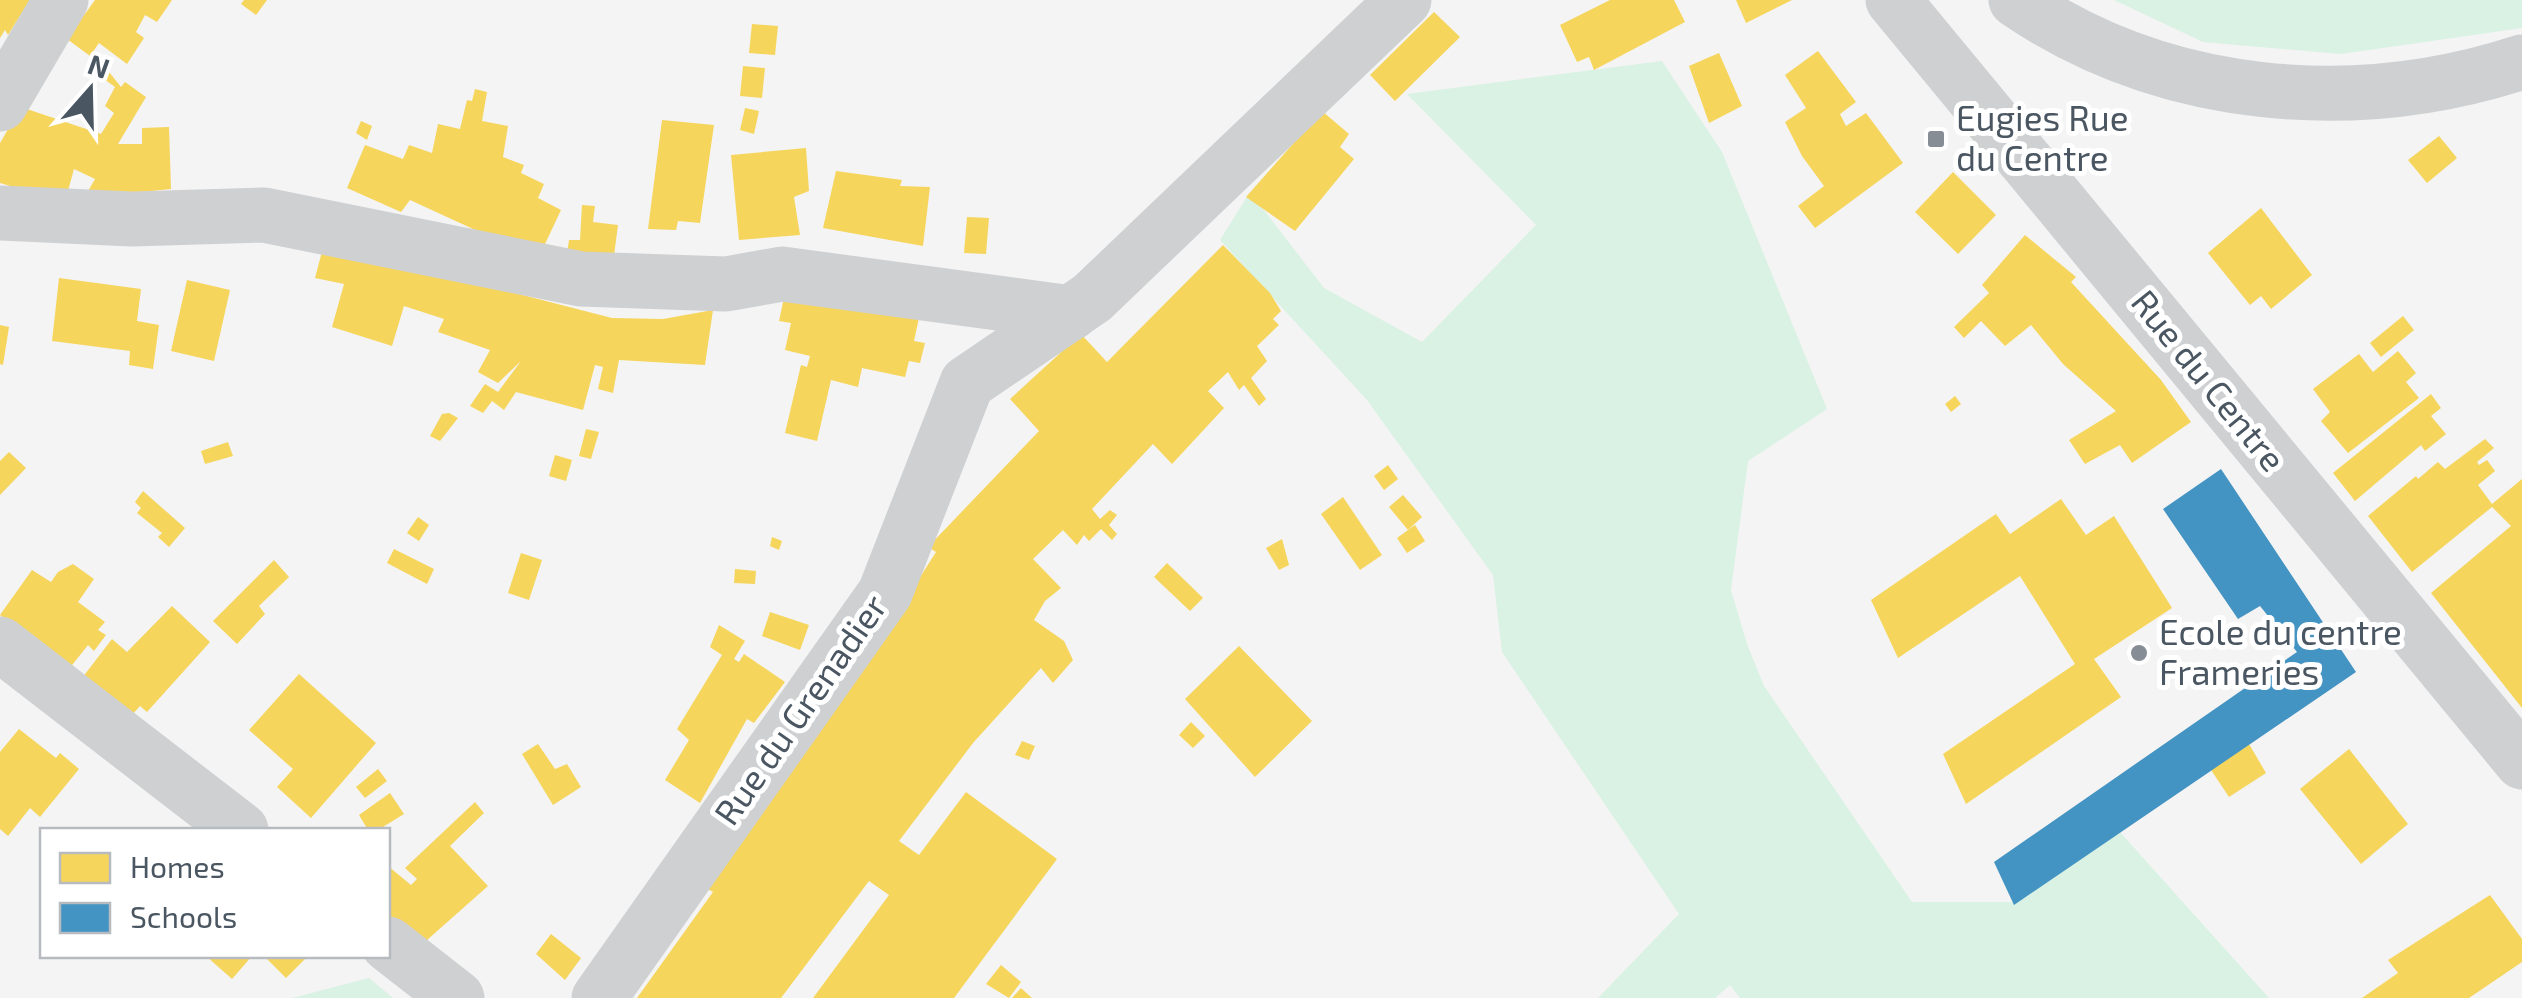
<svg xmlns="http://www.w3.org/2000/svg" width="2522" height="998" viewBox="0 0 2522 998" font-family="'Exo 2',sans-serif">
<rect width="100%" height="100%" fill="#f4f4f4"/>
<g fill="#d9f2e3">
<polygon points="2114,0 2522,0 2522,28 2341,54 2203,42"/>
<polygon points="1662,61 1722,152 1827,409 1748,461 1731,590 1747,644 1764,686 1912,902 2013,902 2119,831 2269,998 1740,998 1730,985 1715,998 1598,998 1679,914 1502,652 1493,575 1367,400 1220,240 1250,192 1324,288 1422,342 1536,225 1407,94"/>
<polygon points="369,978 393,998 292,998"/>
</g>
<g fill="#f6d55c">
<polygon points="0,0 30,0 8,35 5,30 0,38"/>
<polygon points="95,0 172,0 157,22 145,15 136,32 144,38 127,64 99,43 90,56 67,39"/>
<polygon points="244,0 267,0 256,15 241,4"/>
<polygon points="1610,0 1674,0 1685,22 1594,70 1589,57 1577,62 1560,25"/>
<polygon points="1736,0 1792,0 1746,23"/>
<polygon points="1434,12 1460,37 1395,101 1370,75"/>
<polygon points="752,24 778,26 775,55 749,53"/>
<polygon points="1818,51 1856,102 1840,114 1846,126 1866,113 1903,163 1815,228 1798,206 1824,186 1802,156 1785,122 1806,108 1785,75"/>
<polygon points="1719,53 1742,106 1709,123 1689,66"/>
<polygon points="743,66 765,68 762,98 740,96"/>
<polygon points="109,72 121,87 125,82 146,97 118,144 142,144 142,128 169,127 171,189 84,198 95,179 74,169 65,202 0,183 0,143 21,107 101,134 114,113 105,106 115,87 104,79"/>
<polygon points="475,89 487,92 482,121 508,126 503,157 524,165 521,173 544,184 538,198 561,210 538,259 410,200 401,212 347,188 365,145 403,159 409,145 432,153 438,124 460,129 467,100 472,101"/>
<polygon points="745,108 759,111 754,134 740,130"/>
<polygon points="1322,111 1349,134 1340,147 1354,159 1295,231 1246,197"/>
<polygon points="662,120 714,125 700,223 678,221 676,230 648,229"/>
<polygon points="361,121 372,126 367,140 356,133"/>
<polygon points="2439,136 2457,158 2427,183 2408,160"/>
<polygon points="806,148 809,191 794,197 800,235 739,240 731,155"/>
<polygon points="836,171 902,180 900,186 930,187 923,246 823,228"/>
<polygon points="1953,172 1996,215 1958,254 1915,212"/>
<polygon points="582,205 595,206 593,222 618,225 612,271 565,266 569,240 580,240"/>
<polygon points="2261,208 2312,275 2271,309 2261,296 2250,305 2208,253"/>
<polygon points="967,217 989,218 986,254 964,253"/>
<polygon points="2025,235 2076,277 2071,282 2161,380 2191,422 2132,463 2120,445 2085,464 2069,440 2116,411 2063,364 2031,325 2005,346 1981,321 1964,338 1954,327 1989,293 1982,285"/>
<polygon points="324,244 612,318 663,319 713,310 705,365 619,360 613,393 598,389 603,367 595,365 583,410 516,392 504,410 492,401 483,413 470,406 485,384 498,392 521,361 498,383 478,372 490,350 438,332 444,319 404,306 392,346 332,327 344,284 315,278"/>
<polygon points="1223,245 1270,293 1281,311 1273,319 1279,325 1257,346 1267,361 1251,378 1266,399 1259,406 1244,385 1239,390 1228,372 1208,391 1224,408 1172,464 1153,444 1092,509 1100,519 1110,510 1117,515 1109,525 1117,534 1112,540 1101,529 1089,541 1084,535 1077,545 1063,530 1033,559 1061,588 1045,601 1034,620 1064,641 1073,660 1053,683 1041,668 973,743 899,841 919,855 966,792 1057,859 954,998 813,998 889,895 869,881 781,998 637,998 713,892 706,888 887,629 936,552 928,547 1039,431 1010,399 1081,334 1107,362"/>
<polygon points="59,278 141,289 137,321 159,325 153,369 129,365 130,351 52,341"/>
<polygon points="187,280 230,290 214,361 171,351"/>
<polygon points="785,293 919,318 914,341 925,343 920,363 909,361 905,377 862,368 858,387 831,380 817,441 785,433 801,365 807,367 810,356 785,350 791,323 779,321"/>
<polygon points="2403,316 2414,330 2381,357 2370,343"/>
<polygon points="0,325 9,327 3,365 0,364"/>
<polygon points="2398,351 2416,373 2406,382 2419,398 2348,453 2321,421 2330,412 2313,389 2359,354 2373,372"/>
<polygon points="2431,394 2441,408 2431,416 2446,434 2425,451 2421,445 2355,501 2333,473"/>
<polygon points="1955,396 1961,404 1951,412 1945,404"/>
<polygon points="449,413 458,418 440,441 430,436 442,414"/>
<polygon points="586,429 599,432 591,459 579,456"/>
<polygon points="2485,439 2494,448 2477,462 2479,465 2487,460 2495,471 2478,485 2492,504 2522,479 2522,708 2431,593 2511,526 2492,507 2412,572 2368,516 2416,476 2418,479 2438,462 2445,469"/>
<polygon points="228,442 233,456 205,464 201,451"/>
<polygon points="9,452 26,468 0,495 0,461"/>
<polygon points="555,455 572,460 566,481 549,476"/>
<polygon points="1388,465 1398,479 1384,490 1374,476"/>
<polygon points="143,491 185,528 169,547 158,537 162,533 137,513 141,508 135,502"/>
<polygon points="1403,495 1422,517 1408,530 1389,507"/>
<polygon points="1343,497 1382,555 1360,570 1321,514"/>
<polygon points="2061,499 2086,535 2114,516 2172,608 2094,659 2121,697 1966,804 1943,754 2075,664 2020,576 1898,658 1871,600 1996,514 2010,534"/>
<polygon points="418,517 429,525 419,541 407,533"/>
<polygon points="1415,525 1425,541 1407,553 1397,538"/>
<polygon points="772,537 782,541 779,550 770,546"/>
<polygon points="1282,539 1289,565 1279,570 1266,548"/>
<polygon points="394,549 434,569 427,584 387,563"/>
<polygon points="521,553 542,560 529,600 508,593"/>
<polygon points="274,560 289,577 259,606 265,614 237,644 213,621"/>
<polygon points="1167,563 1203,598 1190,611 1154,577"/>
<polygon points="73,564 94,579 78,602 105,622 98,630 106,635 94,651 88,645 69,669 0,615 32,570 51,582 58,572"/>
<polygon points="735,569 756,571 755,584 734,583"/>
<polygon points="172,606 210,642 147,712 140,706 123,725 79,682 112,639 127,652"/>
<polygon points="770,612 809,625 800,650 762,636"/>
<polygon points="719,625 745,641 734,659 739,662 744,654 785,682 754,723 747,719 700,803 665,780 689,740 677,729 722,655 710,647"/>
<polygon points="1239,646 1312,721 1255,777 1185,699"/>
<polygon points="299,674 376,743 311,818 277,787 293,769 249,730"/>
<polygon points="1191,722 1205,736 1193,748 1179,735"/>
<polygon points="19,729 56,758 60,753 79,769 40,817 30,808 8,836 0,829 0,752"/>
<polygon points="1022,741 1035,746 1029,760 1015,755"/>
<polygon points="538,744 555,769 567,764 581,787 553,805 522,754"/>
<polygon points="2249,744 2266,773 2229,797 2211,770"/>
<polygon points="2349,749 2408,824 2361,864 2300,789"/>
<polygon points="378,769 387,781 365,798 356,787"/>
<polygon points="390,793 404,814 378,830 368,830 359,815"/>
<polygon points="475,802 484,813 450,846 488,886 418,948 388,925 388,866 411,885 417,879 405,868"/>
<polygon points="2490,895 2522,939 2522,962 2469,998 2362,998 2398,973 2388,960"/>
<polygon points="551,934 581,958 565,980 536,954"/>
<polygon points="206,956 252,956 232,979"/>
<polygon points="264,956 308,956 286,978"/>
<polygon points="1001,965 1021,982 1009,998 986,984"/>
<polygon points="1021,988 1032,998 1012,998"/>
</g>
<polygon fill="#4393c3" points="2221,469 2356,672 2014,905 1994,862 2297,652 2260,606 2238,619 2163,509"/>
<g fill="none" stroke-linecap="round" stroke-linejoin="round">
<g stroke="#ced0d2" stroke-width="55">
<polyline points="1893,0 2522,762"/>
<path d="M2016,0C2164,101 2354,117 2522,62"/>
<polyline points="0,104 61,0"/>
<polyline points="0,213 132,219 264,215 581,279 726,284 782,274 1071,313"/>
<polyline points="0,644 241,830"/>
<polyline points="388,944 457,998"/>
<polyline points="599,998 885,593 967,383 1092,298 1404,0"/>
</g>
</g>
<g fill="#868d94" stroke="#fff" stroke-width="4">
<rect x="1926" y="129" width="20" height="20" rx="5"/>
<circle cx="2139" cy="653" r="10"/>
</g>
<g text-anchor="middle" stroke-width="10" stroke-linejoin="round" paint-order="stroke">
<g font-size="35" fill="#4a5661" stroke="#fff" text-anchor="start">
<text x="1956" y="131">Eugies Rue<tspan x="1956" dy="40">du Centre</tspan></text>
<text x="2159" y="645">Ecole du centre<tspan x="2159" dy="40">Frameries</tspan></text>
</g>
<g font-size="35" fill="#4a5661" stroke="#fff">
<text transform="translate(2208 381) rotate(51)" y="12">Rue du Centre</text>
<text transform="translate(801 710) rotate(-55)" y="12">Rue du Grenadier</text>
</g>
</g>
<rect x="40" y="828" width="350" height="130" fill="#ffffff" stroke="#b7bbc0" stroke-width="2.5"/>
<rect x="60" y="853" width="50" height="30" fill="#f6d55c" stroke="#b7bbc0" stroke-width="2.5"/>
<text x="130" y="878" font-size="30" fill="#4a5661">Homes</text>
<rect x="60" y="903" width="50" height="30" fill="#4393c3" stroke="#b7bbc0" stroke-width="2.5"/>
<text x="130" y="928" font-size="30" fill="#4a5661">Schools</text>
<g transform="translate(90 90) rotate(20)" stroke="#ffffff" stroke-width="8" paint-order="stroke">
<path d="M0-8L18 38L0 25L-18 38Z" fill="#4a5661"/>
<text y="-15" font-size="28" font-weight="bold" text-anchor="middle" fill="#4a5661">N</text>
</g>
</svg>
